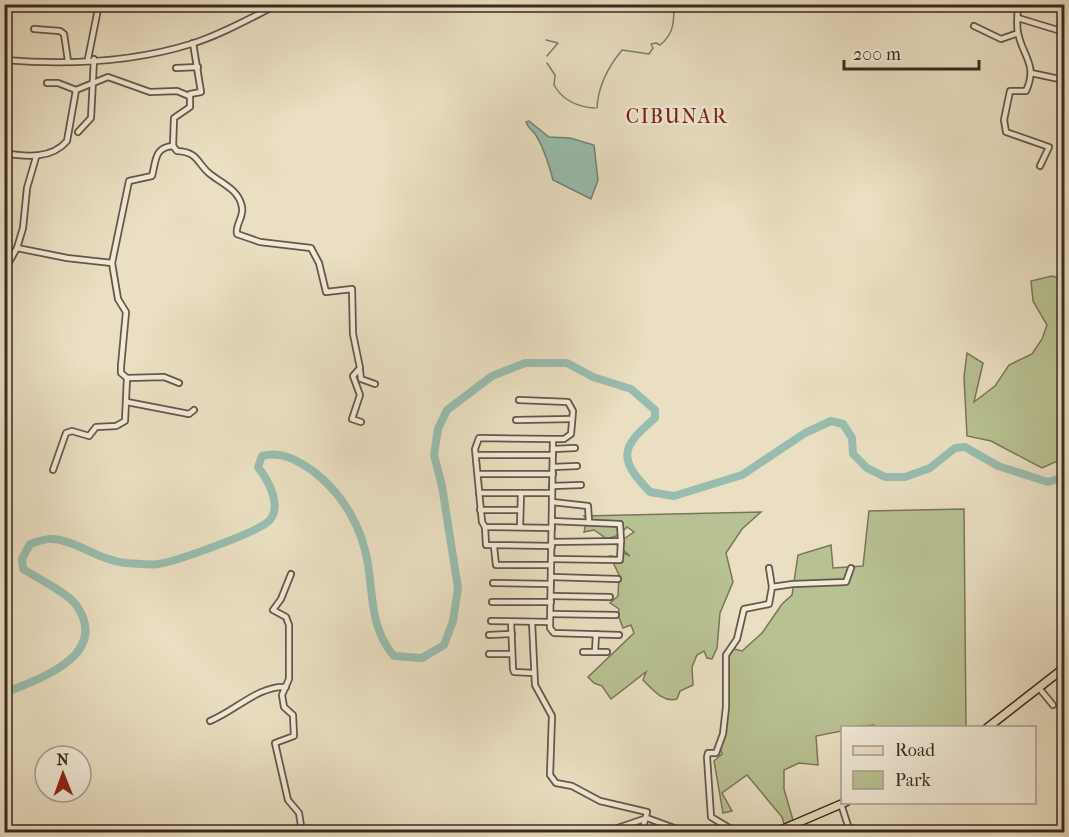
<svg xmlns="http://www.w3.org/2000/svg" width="1069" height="837" viewBox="0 0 1069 837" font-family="'IM FELL French Canon',serif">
<rect width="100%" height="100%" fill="#eadfc2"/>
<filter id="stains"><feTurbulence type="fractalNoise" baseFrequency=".00333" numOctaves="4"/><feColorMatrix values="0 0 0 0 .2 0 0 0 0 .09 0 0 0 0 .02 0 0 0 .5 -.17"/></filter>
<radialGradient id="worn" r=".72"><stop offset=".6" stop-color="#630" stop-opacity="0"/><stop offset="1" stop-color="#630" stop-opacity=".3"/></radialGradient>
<g fill="#b8c192" stroke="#78765a" stroke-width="1.5">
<polygon points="1052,276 1064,280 1064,458 1042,468 991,441 967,436 964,377 967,353 983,363 974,402 995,386 1009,365 1032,354 1042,339 1047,325 1033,301 1031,281"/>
<polygon points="964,509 966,727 875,728 874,725 842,728 842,731 816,736 818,765 799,763 784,770 784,789 793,820 784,824 782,817 747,775 722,793 732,811 723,813 714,761 722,754 719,745 723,734 727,655 730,648 742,651 762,633 782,604 792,595 798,555 831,545 833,568 863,566 869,511"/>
<path d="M761,512L742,529L726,553L733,582L720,613L717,648L712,659L707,658L704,651L697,655L692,667L693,685L680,691L677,699C663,703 653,690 643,680L646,672L611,699L602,686L594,683L588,677L634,633L631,625L623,628L618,615L619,609L610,603L618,596L619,575L610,556L618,557L624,553L630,556L616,544L634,532L627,527L619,535L607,539L594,530L584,532L587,519L584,516Z"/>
</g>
<path fill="#98bdae" stroke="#728276" stroke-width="1.5" d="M529,121L549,137L570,138L594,145L598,180L591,199L553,180C549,165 544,147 535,134C531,129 528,128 526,122Z"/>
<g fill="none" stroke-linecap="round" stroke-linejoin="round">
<g stroke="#728276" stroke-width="1.5">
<polyline points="546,40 558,43 547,56"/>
<path d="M547,63L555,75L554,85C563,101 578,107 595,108"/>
<path d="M597,108C598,86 608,67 622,50L649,54L653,48L651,44L656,43L660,45C674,34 674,22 674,4"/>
</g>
<path stroke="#98bdae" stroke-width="8" d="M4,693C39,679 110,656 77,606C68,593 37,578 23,569L22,559L30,544C37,542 46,538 53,539C78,541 100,561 126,563C136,563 148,566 158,564C175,562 258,532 269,521C283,506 268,480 258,467L262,456C282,451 297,460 313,471C343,494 362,527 368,564C373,597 371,630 394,656L422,658L444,645L453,621L458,588L442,486L434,455L438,429L447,410L492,376L525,363H567L593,377L631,389L655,410V418C621,447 617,458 650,492L674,496L742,475L805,433L831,421L843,424L852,438L853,454L867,468L885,477H905L930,468L955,448L965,447L998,466L1048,482L1064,477"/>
<defs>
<g id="minor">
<path d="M1018,4C1018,13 1016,24 1018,33C1023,57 1038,65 1026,91H1010L1004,120L1006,132L1049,147L1040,166"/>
<polyline points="1018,18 1064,32"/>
<polyline points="974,26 1001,39 1018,33"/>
<polyline points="34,29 60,31 64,34 68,61"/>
<polyline points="88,59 99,4"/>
<path d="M4,60C65,65 133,62 191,44C221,35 250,18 279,4"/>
<polyline points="176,68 198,67"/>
<polyline points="1031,73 1064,80"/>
<polyline points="47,83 58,83 76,90"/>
<polyline points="78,132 91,118 94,59"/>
<polyline points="173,146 174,118 190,107 190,94 201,92 193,43"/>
<path d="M4,153C26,157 52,159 67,141L76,90L108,77L150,92L177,91L189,96"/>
<polyline points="17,248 67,258 112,263"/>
<polyline points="4,271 17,248 23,228 27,188 36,157"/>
<polyline points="360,371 361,379 375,384"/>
<polyline points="127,378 164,377 179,383"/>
<polyline points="519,400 568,402 573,411 571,434 564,439 553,439 479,438 475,449 482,522 485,527 552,528"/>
<polyline points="127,402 189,414 194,410"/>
<polyline points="516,420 572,419"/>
<polyline points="553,439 550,628 554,633 619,635"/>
<polyline points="553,449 575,448"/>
<polyline points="477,455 553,455"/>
<polyline points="553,467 577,466"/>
<path d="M53,470L66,433L72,431L89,436L96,427L116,426L125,421L127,378L121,373V366L126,312L118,299L112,263L129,181L152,176C156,162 154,147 173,146L177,151C199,152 197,164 210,174C223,184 239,190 242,207C244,217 235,225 237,234L260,242L311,248L319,263L326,292L352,289L353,334L360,368L353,376L360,395L352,419L361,422"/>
<polyline points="478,474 553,474"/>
<polyline points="552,486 581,485"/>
<polyline points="479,493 552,493"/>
<polyline points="552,502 588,506 589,522"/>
<polyline points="480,510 520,510"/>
<polyline points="485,527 486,545 552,546"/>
<polyline points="520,527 521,493"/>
<polyline points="552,542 621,541 620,524 552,521"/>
<polyline points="494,547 496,565 551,565"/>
<polyline points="551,559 620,560 621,541"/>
<polyline points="769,568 772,587"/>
<polyline points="291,574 281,599 273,610 286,617 289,625 289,679 282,695 284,707 293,715 294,736 275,743 288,800 299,813 302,832"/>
<polyline points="551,577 618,579"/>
<polyline points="493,583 551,584"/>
<polyline points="551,596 610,597"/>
<polyline points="492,602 551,602"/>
<polyline points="551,614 616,615"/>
<polyline points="491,621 550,622"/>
<polyline points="511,622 513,669 514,672 534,673"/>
<polyline points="532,622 535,685 552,716 550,775 556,783 572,786 600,801 647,812 642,832"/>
<polyline points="489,635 512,634"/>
<polyline points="583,652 607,652"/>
<polyline points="595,652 596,634"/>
<polyline points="489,654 512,654"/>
<polyline points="1039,688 1053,705"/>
<path d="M210,721C235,711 259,685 286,687"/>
<polyline points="841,804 850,832"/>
<polyline points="290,832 301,831"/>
<polyline points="606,832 647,818 685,832"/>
<polyline points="736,832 711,817 707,757 708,753 716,753 723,734 726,707 726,655 737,639 744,609 769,604 772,587 793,584 846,582 851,568"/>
</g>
<g id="primary">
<polyline points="987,728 1064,668"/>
<polyline points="776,832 846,802"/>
</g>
</defs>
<use href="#minor" stroke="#65574a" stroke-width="8"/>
<use href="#primary" stroke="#392a22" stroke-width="10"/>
<use href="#minor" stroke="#f1ead7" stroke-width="4.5"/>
<use href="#primary" stroke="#eadfc2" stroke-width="7"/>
</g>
<g text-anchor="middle" stroke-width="5" stroke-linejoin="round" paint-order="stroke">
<g font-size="20" letter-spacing="1.5" fill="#7a1f14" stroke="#f1ead7">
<text x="677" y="123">CIBUNAR</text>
</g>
</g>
<rect width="1069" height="837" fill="none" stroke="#eadfc2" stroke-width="24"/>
<rect x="6" y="6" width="1057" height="825" fill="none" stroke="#392a22" stroke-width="3"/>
<rect x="12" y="12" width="1045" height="813" fill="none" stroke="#392a22" stroke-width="1.5"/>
<rect x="841" y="726" width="195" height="78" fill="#f1ead7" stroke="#a79d8f" stroke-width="1.5"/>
<rect x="853" y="746" width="30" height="9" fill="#eadfc2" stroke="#a79d8f" stroke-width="1.5"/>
<text x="895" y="756" font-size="18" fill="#392a22">Road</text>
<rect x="853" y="771" width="30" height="18" fill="#b8c192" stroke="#a79d8f" stroke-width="1.5"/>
<text x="895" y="786" font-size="18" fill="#392a22">Park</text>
<g transform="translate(63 774) rotate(359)"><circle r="28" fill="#f1ead7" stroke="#a79d8f" stroke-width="1.5"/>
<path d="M0-4.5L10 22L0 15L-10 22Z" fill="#8f2418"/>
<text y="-9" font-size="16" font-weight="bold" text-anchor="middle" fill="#392a22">N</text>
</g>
<path d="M844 60v9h135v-9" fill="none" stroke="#392a22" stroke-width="3"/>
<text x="853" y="60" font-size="18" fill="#392a22" stroke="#f1ead7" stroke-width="4.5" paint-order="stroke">200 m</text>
<rect width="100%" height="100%" filter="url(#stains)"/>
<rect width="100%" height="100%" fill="url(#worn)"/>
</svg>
